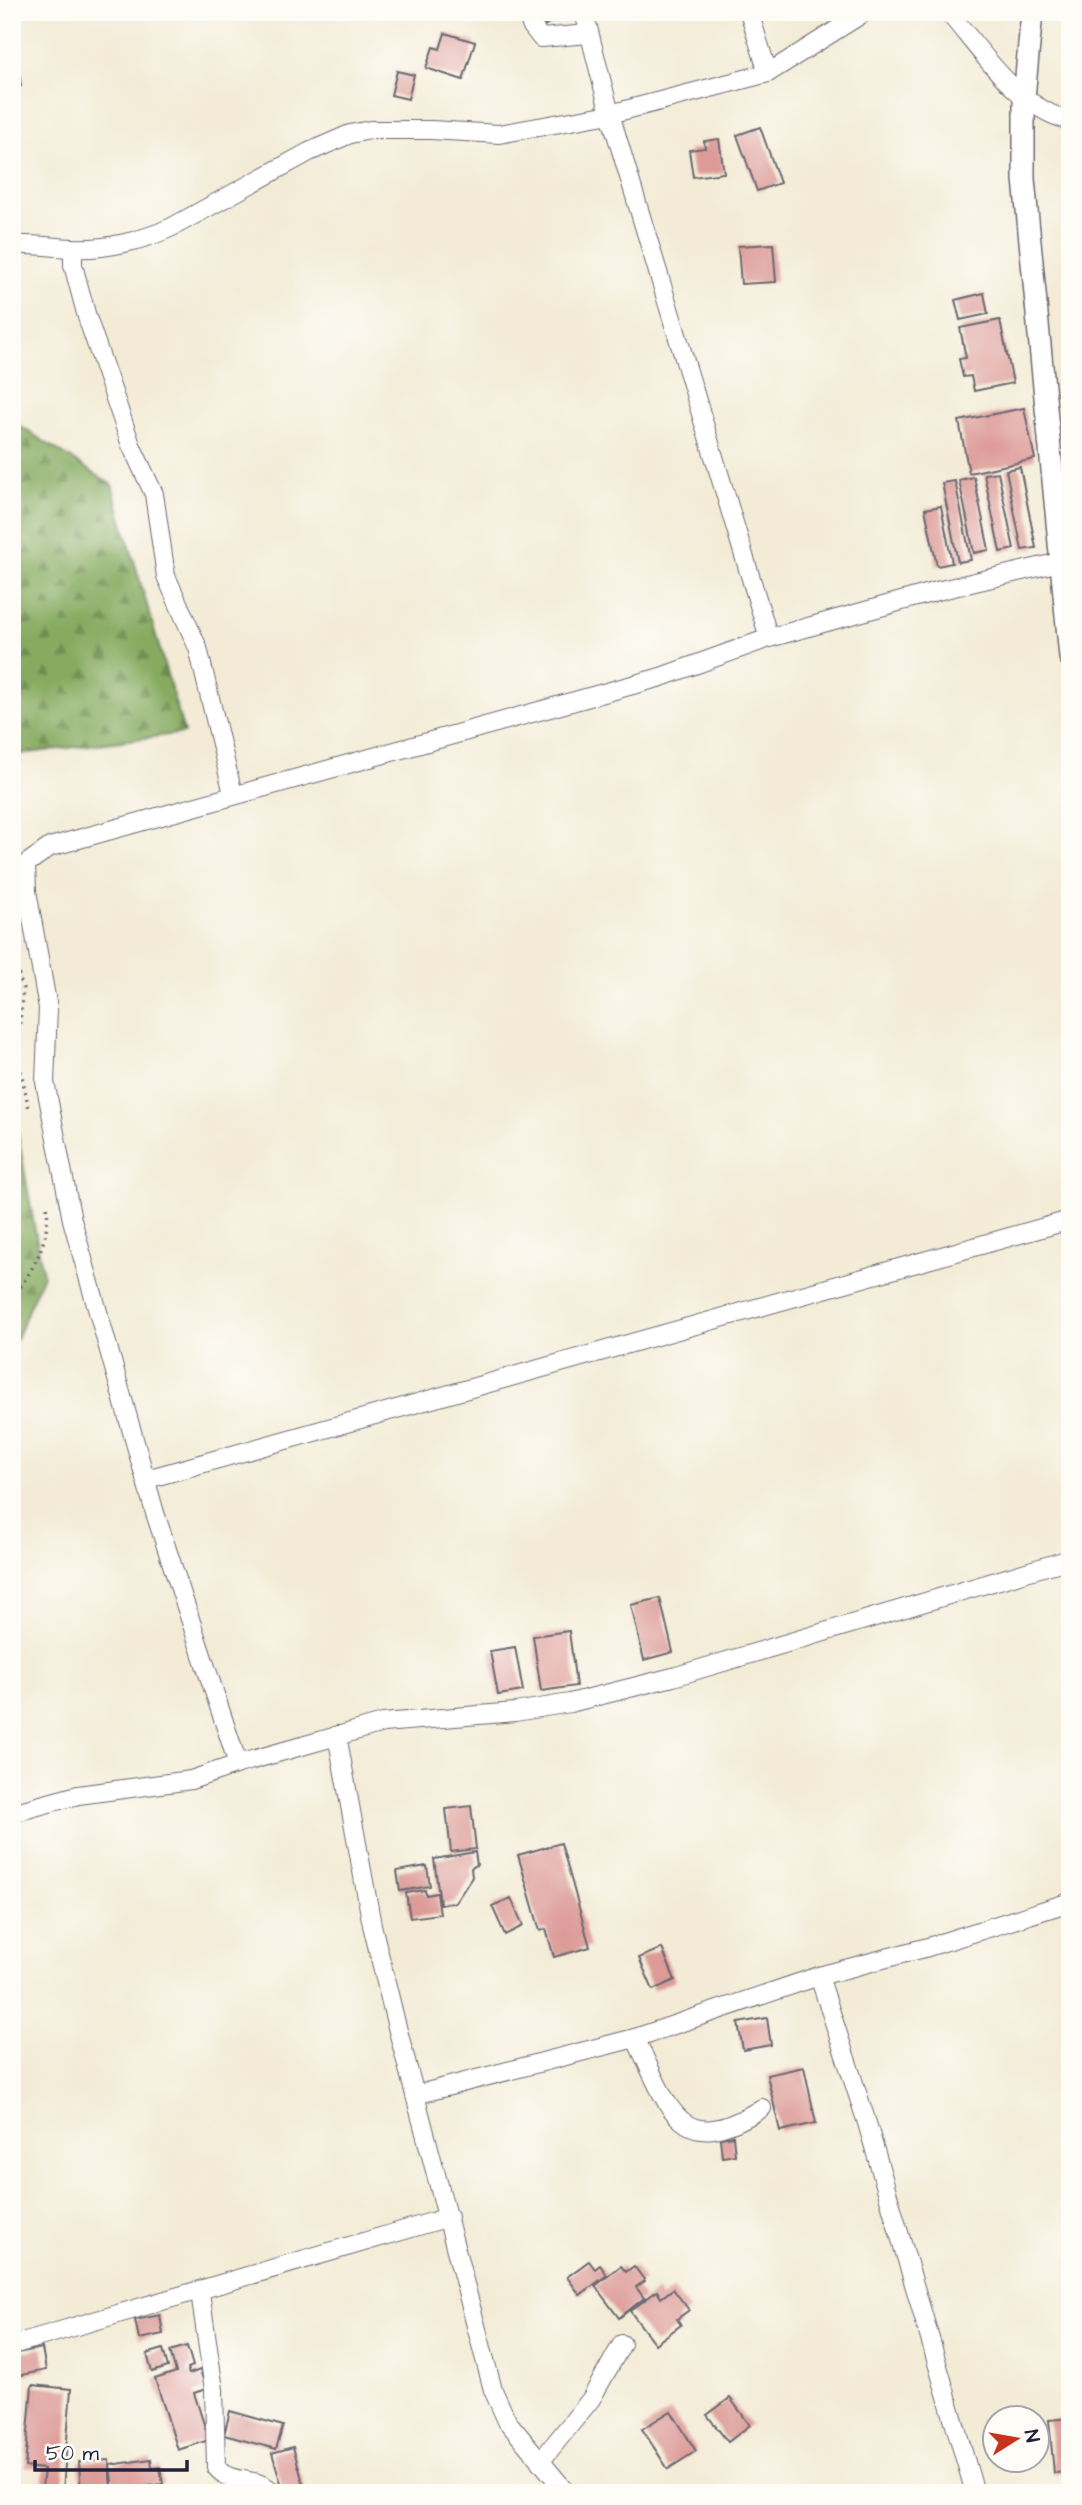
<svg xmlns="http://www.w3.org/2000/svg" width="1082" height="2505" viewBox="0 0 1082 2505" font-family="'Architects Daughter',sans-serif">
<defs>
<pattern id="forest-firs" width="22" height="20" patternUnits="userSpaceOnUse" patternTransform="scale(1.75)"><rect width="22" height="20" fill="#86ab60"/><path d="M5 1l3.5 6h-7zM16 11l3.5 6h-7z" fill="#6d8b50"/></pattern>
</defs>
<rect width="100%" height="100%" fill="#fdfcf7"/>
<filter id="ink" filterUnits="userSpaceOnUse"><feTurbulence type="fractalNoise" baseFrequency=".0143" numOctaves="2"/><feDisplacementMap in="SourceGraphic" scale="14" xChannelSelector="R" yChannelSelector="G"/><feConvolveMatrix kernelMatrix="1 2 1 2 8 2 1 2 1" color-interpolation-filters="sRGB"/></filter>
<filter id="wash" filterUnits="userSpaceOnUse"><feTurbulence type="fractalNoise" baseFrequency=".00686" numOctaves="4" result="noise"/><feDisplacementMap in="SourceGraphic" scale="28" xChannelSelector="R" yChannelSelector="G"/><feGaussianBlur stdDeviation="1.57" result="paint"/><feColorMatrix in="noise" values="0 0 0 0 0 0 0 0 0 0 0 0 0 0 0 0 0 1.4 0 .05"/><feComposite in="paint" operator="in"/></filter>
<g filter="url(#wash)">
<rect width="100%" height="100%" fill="#f3ebd5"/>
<g fill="url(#forest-firs)" stroke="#54664e" stroke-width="2">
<polygon points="12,421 112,485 184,733 12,755"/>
<polygon points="12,1102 43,1275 12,1348"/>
</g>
<g id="blocks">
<g fill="#dd9b98">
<polygon points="533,12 553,12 556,19 540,28"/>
<polygon points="445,33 475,42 463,80 426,68 433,47 440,49"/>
<polygon points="17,57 21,86 12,87 12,58"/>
<polygon points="397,71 414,75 408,99 391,95"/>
<polygon points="760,127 780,183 757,191 737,135"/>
<polygon points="719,139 724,173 693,177 689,150 705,148 704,141"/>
<polygon points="773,244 776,282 741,284 738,246"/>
<polygon points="984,293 988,314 960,320 955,300"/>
<polygon points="1000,320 1013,383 974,391 971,376 963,377 959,359 966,358 960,328"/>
<polygon points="1024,408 1035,459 969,473 959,421"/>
<polygon points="1020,467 1036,548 1022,550 1006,470"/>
<polygon points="998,472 1014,549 1000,552 984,474"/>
<polygon points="974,477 989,550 974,553 959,480"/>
<polygon points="955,481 971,560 958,562 942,483"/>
<polygon points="941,506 952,563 937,566 925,509"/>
<polygon points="660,1598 673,1652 644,1660 631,1605"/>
<polygon points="569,1631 576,1686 541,1691 533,1636"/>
<polygon points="515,1647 523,1691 498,1695 490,1651"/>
<polygon points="471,1806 476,1849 451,1852 446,1809"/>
<polygon points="561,1843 590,1947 554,1957 546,1929 540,1931 518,1855"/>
<polygon points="475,1852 477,1865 471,1868 472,1877 455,1903 440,1904 434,1859"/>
<polygon points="427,1866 430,1886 400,1891 397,1871"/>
<polygon points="425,1890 426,1895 437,1893 440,1914 410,1918 406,1893"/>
<polygon points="511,1898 523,1926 505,1935 492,1906"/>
<polygon points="662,1948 675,1980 653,1990 639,1958"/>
<polygon points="767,2018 771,2045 743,2050 738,2023"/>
<polygon points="804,2067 816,2123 780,2131 767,2075"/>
<polygon points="733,2136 735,2155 722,2157 720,2138"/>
<polygon points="589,2261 595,2269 600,2265 607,2275 580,2295 567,2277"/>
<polygon points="621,2266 626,2272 634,2266 645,2281 636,2287 644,2298 619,2318 595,2286"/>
<polygon points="673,2289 689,2310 677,2319 681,2325 655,2344 630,2311 657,2291 661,2298"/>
<polygon points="160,2315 163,2334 139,2339 135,2320"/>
<polygon points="187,2346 193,2366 187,2368 189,2374 200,2370 206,2389 194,2393 209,2440 178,2450 155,2379 176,2372 170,2351"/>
<polygon points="42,2348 46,2370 12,2377 12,2354"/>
<polygon points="163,2349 168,2367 152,2372 147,2354"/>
<polygon points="32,2385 71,2389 63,2490 42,2488 44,2469 25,2467"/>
<polygon points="730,2398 750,2425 728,2442 707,2415"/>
<polygon points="230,2411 283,2426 276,2449 224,2435"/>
<polygon points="671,2411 696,2451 668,2469 642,2429"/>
<polygon points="1069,2418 1070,2472 1054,2473 1049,2420"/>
<polygon points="293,2447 306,2493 284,2493 272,2453"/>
<polygon points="151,2459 152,2468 160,2467 163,2484 113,2491 110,2465"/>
<polygon points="109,2460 111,2493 81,2493 79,2462"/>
</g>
</g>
</g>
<g filter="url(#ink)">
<use href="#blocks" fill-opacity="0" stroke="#6b6871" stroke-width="2"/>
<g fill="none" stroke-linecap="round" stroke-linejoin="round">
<defs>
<g id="minor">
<polyline points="528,12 531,25 541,38 589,34"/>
<polyline points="584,12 610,114 769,638"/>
<polyline points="749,12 768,73"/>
<path d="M948,12C983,52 1016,107 1070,121"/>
<path d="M12,245C33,244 51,247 72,248C104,250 142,241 172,227L309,152L350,134L370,130H431L499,134L610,114L768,73L865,12"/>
<polyline points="73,248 73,265 87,317 131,445 154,494 166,576 198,648 233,794"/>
<polyline points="147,1479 1070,1220"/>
<polyline points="337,1735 372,1925 397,2027 493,2390 507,2421 567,2493"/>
<polyline points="238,1764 155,1513 72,1220 45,1082 48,1008 27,891 26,864 50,847 661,677 769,638 941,590 1060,562"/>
<polyline points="12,1813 78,1795 191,1780 238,1764 383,1723 515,1712 570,1703 673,1677 1070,1559"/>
<polyline points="819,1976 867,2123 975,2493"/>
<path d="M635,2038C669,2105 677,2162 762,2108"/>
<polyline points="415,2095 635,2038 819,1976 928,1947 1070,1902"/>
<path d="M200,2292L214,2390L216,2467C230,2486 259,2475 273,2493"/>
<polyline points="12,2345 449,2217"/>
<polyline points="540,2462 591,2399 622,2344"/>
</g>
<polyline id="tertiary" points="1032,12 1024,98 1024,179 1070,657"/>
</defs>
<use href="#minor" stroke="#6b6871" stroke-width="20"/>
<use href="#tertiary" stroke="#6b6871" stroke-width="24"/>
<g stroke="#6b6871" stroke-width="3.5" stroke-dasharray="2 5" stroke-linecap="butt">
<polyline points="12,954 23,989 17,1054 29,1109"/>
<path d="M12,1298C35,1268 50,1241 47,1202"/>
</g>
<use href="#minor" stroke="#fff" stroke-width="18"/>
<use href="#tertiary" stroke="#fff" stroke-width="21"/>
</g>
</g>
<rect width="1082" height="2505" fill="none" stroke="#fdfcf7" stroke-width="42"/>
<g transform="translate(1016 2439) rotate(79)"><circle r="33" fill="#fdfcf7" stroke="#a5a5ac" stroke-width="2"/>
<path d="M0-5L12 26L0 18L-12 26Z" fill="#c8321e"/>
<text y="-10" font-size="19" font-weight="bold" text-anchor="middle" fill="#22223b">N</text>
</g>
<path d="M35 2460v10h152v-10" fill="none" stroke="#22223b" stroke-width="3.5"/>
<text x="46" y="2460" font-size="21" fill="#22223b" stroke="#fdfcf7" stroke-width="5" paint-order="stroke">50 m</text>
</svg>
